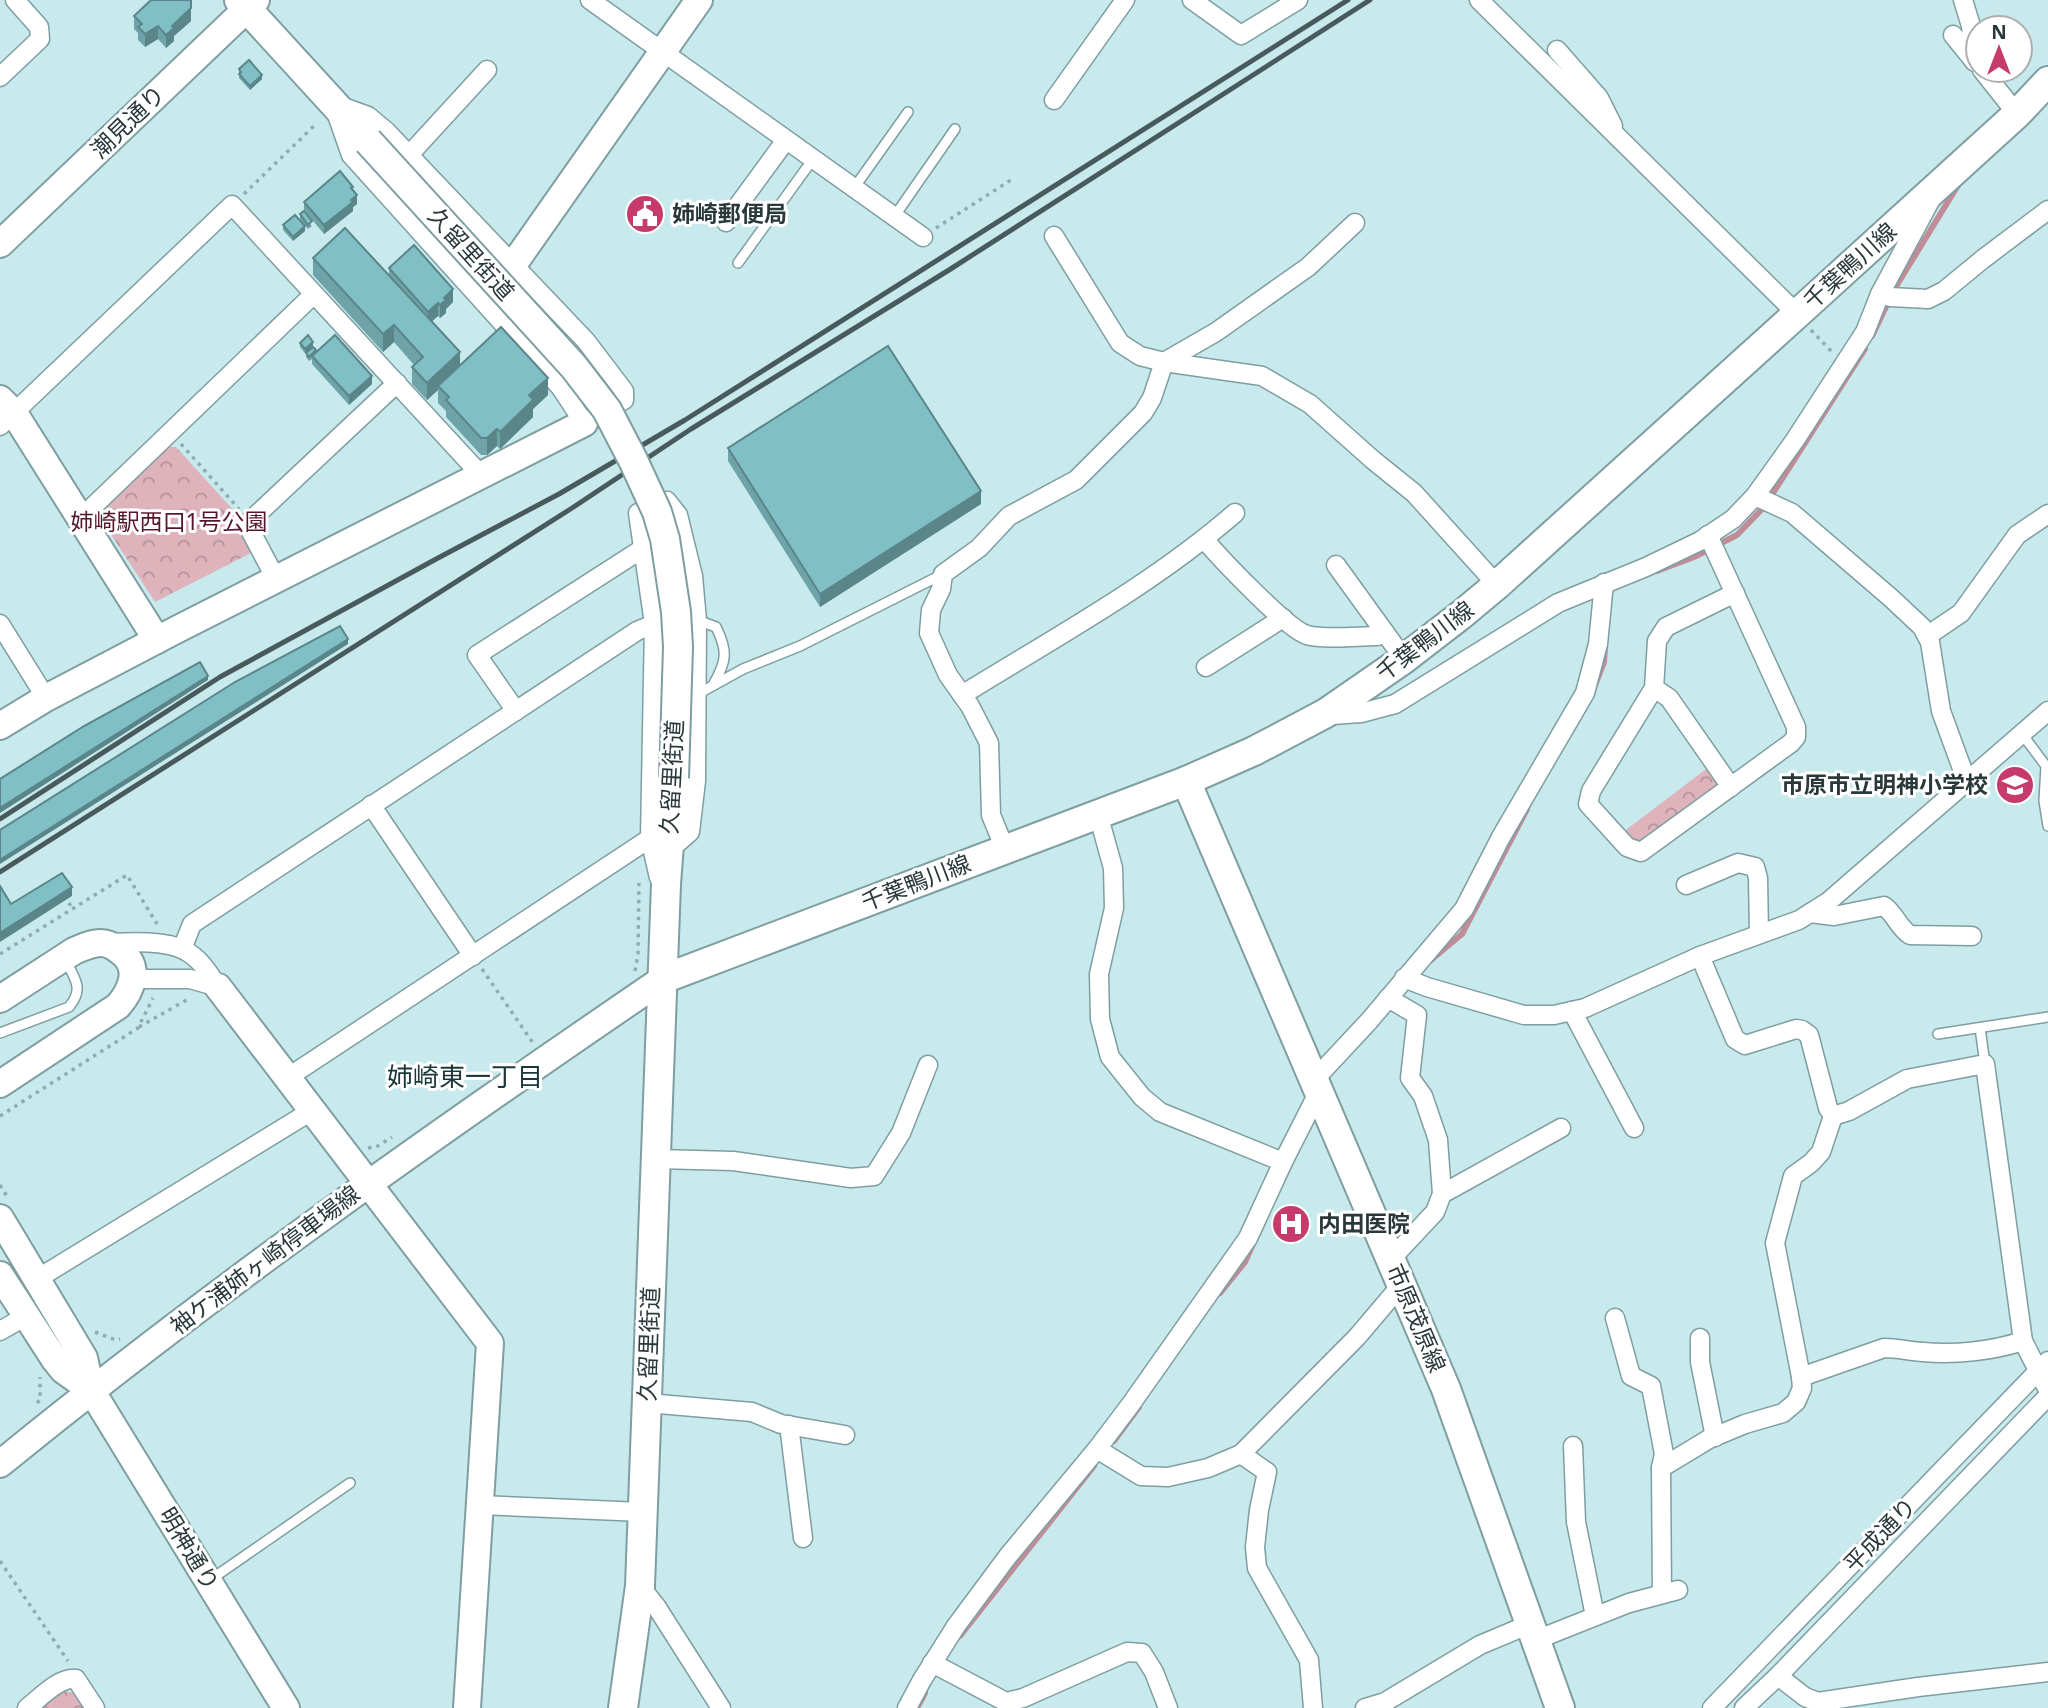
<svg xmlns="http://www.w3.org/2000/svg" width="2048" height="1708" viewBox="0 0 2048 1708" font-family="'Noto Sans','Noto Sans JP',sans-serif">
<defs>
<pattern id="forest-crowns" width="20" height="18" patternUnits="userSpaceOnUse" patternTransform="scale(1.75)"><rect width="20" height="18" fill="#deb3bc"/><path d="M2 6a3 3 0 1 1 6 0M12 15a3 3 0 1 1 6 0" fill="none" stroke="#b4939a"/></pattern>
</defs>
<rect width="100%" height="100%" fill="#c8eaed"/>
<g fill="url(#forest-crowns)">
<polygon points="166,447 176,447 237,514 237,523 251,553 155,602 101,519 103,507"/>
<polygon points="1714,763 1731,787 1641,852 1618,836"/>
<polygon points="65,1691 74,1693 84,1708 42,1708"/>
</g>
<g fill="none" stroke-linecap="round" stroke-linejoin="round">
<g stroke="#c08c98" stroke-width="6">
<polyline points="1872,336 1895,288 1960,182"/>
<polyline points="1657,571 1694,557 1737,535 1764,507 1865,349"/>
<polyline points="1592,693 1604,662 1605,646"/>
<polyline points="1431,960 1462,934 1527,809"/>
<polyline points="1220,1293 1245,1262 1253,1244"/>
<polyline points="1114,1441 1139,1407"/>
<polyline points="960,1636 1094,1466"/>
<polyline points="917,1708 925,1693"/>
</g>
<defs>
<g id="lane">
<polyline points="854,188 908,112"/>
<polyline points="894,217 955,129"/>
<polyline points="738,263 813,159"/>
<path d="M697,620L716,627C728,651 727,661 713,685"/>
<polyline points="696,695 743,669 800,646 943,574"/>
<polyline points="2022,734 2046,766 2044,801 2048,826"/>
<polyline points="1980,1028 1985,1064"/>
<path d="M0,1033L69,1007C85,988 74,978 65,959"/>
<polyline points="1938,1034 2048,1017"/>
<polyline points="210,1580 350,1483"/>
</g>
<g id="street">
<polyline points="590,0 923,237"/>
<polyline points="1192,0 1241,35 1298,0"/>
<polyline points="1479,0 1797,314"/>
<polyline points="1963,0 1971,26 1974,61"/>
<polyline points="1953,35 1975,62"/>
<polyline points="1557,50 1599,98 1613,126"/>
<polyline points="1982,70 2017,114"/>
<polyline points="0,77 40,39 39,27 15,0"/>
<polyline points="1054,100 1125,0"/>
<polyline points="343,107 368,116 386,131 586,341 624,391 624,400 617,404"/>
<polyline points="337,115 351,155 561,388 584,423 591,419"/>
<polyline points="409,155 487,70"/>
<polyline points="726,222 786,140"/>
<polyline points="1054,236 1120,343 1140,356 1164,362 1262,376 1310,404 1373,460 1414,493 1497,585"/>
<polyline points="1880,294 1890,297 1928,299 1944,291 1983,259 2048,210"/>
<polyline points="0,426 232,205 481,475"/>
<polyline points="1755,496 1792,513 1891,598 1922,627 1930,642 1941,711 1967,782"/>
<polyline points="81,518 314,294"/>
<polyline points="1708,535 1796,727 1796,737 1791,743 1641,852 1627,847 1588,804 1591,791 1654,688 1657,641 1666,627 1735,593"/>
<path d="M1204,539C1220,558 1288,630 1307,635C1325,640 1358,636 1377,636L1385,633"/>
<polyline points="1336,565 1404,659"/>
<polyline points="276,579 249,528 250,521 397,383"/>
<polyline points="0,624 46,698"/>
<polyline points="1927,636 1961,613 2017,535 2048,514"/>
<polyline points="1206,667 1283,618"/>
<polyline points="1654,688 1669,698 1731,787"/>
<path d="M962,695C1054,638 1152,585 1235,513"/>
<polyline points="516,711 477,655 642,549"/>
<polyline points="1326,713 1332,715 1361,713 1395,704 1558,603 1646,567 1700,541 1733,519 1755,496 1795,440 1865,332 1880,294 1930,201"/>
<polyline points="371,805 473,956"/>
<polyline points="1098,814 1113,868 1114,908 1099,974 1100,1019 1110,1057 1142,1097 1160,1112 1283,1162"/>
<polyline points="1005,849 991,815 989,743 970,706 948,675 929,633 931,610 941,589 943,574 979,548 1009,516 1076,480 1143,413 1152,398 1164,362 1216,332 1308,267 1355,223"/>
<polyline points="659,878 650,838 654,624 638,513 667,501 678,515 693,576 697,620 696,781 690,832 667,852"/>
<polyline points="1686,885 1738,863 1755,867 1758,878 1759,934"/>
<path d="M1810,913L1834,916L1884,906C1895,914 1899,928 1910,935L1972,936"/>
<path d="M107,943C129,942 165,940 184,950C200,958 209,973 218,987"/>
<polyline points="182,949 192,924 637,631 654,624"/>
<polyline points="1700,956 1735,1039 1745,1045 1796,1029 1802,1030 1809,1035 1828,1108 1833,1116 1849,1111 1907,1079 1985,1064 2023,1341 2048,1390"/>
<polyline points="1404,978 1427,987 1524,1015 1554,1015 1585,1008 1700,956 1799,920 1829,901 2048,711"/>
<polyline points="132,979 190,979 218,987"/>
<polyline points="1388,998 1417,1015 1410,1078 1423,1096 1438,1140 1442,1194"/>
<polyline points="1572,1011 1634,1128"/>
<polyline points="287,1078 658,833"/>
<polyline points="1314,1080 1369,1021 1464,909 1501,837 1585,693 1598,644 1604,583"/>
<polyline points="657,1159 733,1161 851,1178 874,1176 901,1133 928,1065"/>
<polyline points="1391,1259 1435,1212 1442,1194 1561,1128"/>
<polyline points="37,1279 313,1110"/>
<polyline points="1615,1318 1631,1376 1651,1386 1664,1454 1661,1468 1662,1594"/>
<polyline points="0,1331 26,1316"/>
<polyline points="1700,1338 1700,1362 1715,1437"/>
<path d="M1801,1377L1884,1348C1897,1348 1909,1351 1923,1352C1955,1355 1992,1351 2023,1341"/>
<polyline points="647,1403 752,1412 781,1424 845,1435"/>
<polyline points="789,1425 803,1538"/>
<polyline points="1573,1446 1576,1522 1595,1616"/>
<polyline points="1097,1449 1141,1476 1168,1477 1208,1468 1241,1454 1357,1337 1402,1284"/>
<polyline points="1241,1454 1267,1472 1259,1510 1255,1547 1257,1568 1309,1660 1313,1708"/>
<polyline points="1661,1468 1709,1439 1745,1424 1783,1413 1796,1402 1802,1388 1801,1377 1775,1243 1793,1176 1811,1163 1821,1152 1833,1116"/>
<polyline points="480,1505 642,1512"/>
<polyline points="640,1586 656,1606 721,1708"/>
<polyline points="1536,1640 1629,1603 1678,1590"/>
<polyline points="932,1663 1006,1702 1023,1698 1127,1652 1142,1653 1154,1672 1168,1708"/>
<polyline points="1778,1676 1805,1697 1818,1702 1918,1687 2048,1672"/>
<path d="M27,1708C40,1698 59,1677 76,1679L95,1708"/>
<polyline points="907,1708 922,1680 956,1626 1008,1556 1097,1449 1131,1404 1248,1238 1283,1162 1319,1091"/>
<polyline points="1365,1708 1385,1702 1480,1645 1530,1624"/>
<polyline points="1712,1708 2048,1361"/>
<polyline points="1744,1708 1778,1676 2048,1396"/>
</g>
<g id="secondary">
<polyline points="0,244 256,0"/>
<polyline points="513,265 699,0"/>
<polyline points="0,399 14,413 157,640"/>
<polyline points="0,726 46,698 174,631 584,423"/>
<polyline points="218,987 490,1343 467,1708"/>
<path d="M0,999L74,951C83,947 92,943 101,943C108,943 116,948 121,952C141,967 132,990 118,1006L0,1084"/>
<polyline points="0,1218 84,1358 91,1390 63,1370 55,1360 0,1275"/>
<polyline points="91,1390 286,1708"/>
<path d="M0,1464C212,1291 437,1133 663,979"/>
</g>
<g id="primary">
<polyline points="239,0 368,141"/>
<polyline points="1186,781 1446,1389 1560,1708"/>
<polyline points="663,979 1186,781 1254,751 1326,713 1404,659 1461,615 1497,585 1797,314 2017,114 2048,81"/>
<polyline points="623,1708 640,1586 666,884 674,778"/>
</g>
</defs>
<use href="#lane" stroke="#7e9ea1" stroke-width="12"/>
<use href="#street" stroke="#7e9ea1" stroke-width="21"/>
<use href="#secondary" stroke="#7e9ea1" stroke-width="30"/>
<use href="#primary" stroke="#7e9ea1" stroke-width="32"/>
<g stroke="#91acaf" stroke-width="3.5" stroke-dasharray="3.5 5" stroke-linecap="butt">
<polyline points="244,194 317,123"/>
<polyline points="936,228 1014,178"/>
<polyline points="1811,330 1833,353"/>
<polyline points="181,444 239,509"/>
<polyline points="64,896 73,909"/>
<polyline points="0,954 127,875 157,924"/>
<polyline points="482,969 533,1043"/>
<polyline points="635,971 638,954 639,878"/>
<polyline points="139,1027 190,998"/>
<polyline points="0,1116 138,1028 153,998"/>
<polyline points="368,1148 376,1147 392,1137"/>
<polyline points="0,1185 8,1198"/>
<polyline points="95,1332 116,1340 120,1339"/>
<polyline points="37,1403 40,1400 40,1377"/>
<polyline points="0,1561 68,1661"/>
</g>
<use href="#lane" stroke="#fff" stroke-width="9"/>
<use href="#street" stroke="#fff" stroke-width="18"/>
<use href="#secondary" stroke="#fff" stroke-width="26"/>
<use href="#primary" stroke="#fff" stroke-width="28"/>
<g stroke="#485a5b" stroke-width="5">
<polyline points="0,819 220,677 438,558 559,494 685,420 1348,0"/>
<polyline points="0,872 569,510 691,429 949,270 1370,0"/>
</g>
<defs>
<polyline id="primary-bridge" points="368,141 574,367 607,410 633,460 657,512 665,539 676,612 678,647 674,778"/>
</defs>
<use href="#primary-bridge" stroke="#7e9ea1" stroke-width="32" stroke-linecap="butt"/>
<use href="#primary-bridge" stroke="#fff" stroke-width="28"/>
</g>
<g fill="#6ea4a9">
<polygon points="134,16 191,21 174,36 174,41 166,48 158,39 145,47 138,40 138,33 134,29"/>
<polygon points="239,69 262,79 250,90 239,78"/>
<polygon points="353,190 357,204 353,207 353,211 324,234 304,210 304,202"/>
<polygon points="300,214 312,226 308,229 300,219"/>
<polygon points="283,225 305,231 293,241 283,230"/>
<polygon points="313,258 389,275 389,268 453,302 446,309 446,313 440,318 438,316 432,321 460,365 548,395 533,409 533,417 500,449 497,446 487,455 481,455 446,417 446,411 438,403 438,390 427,400 412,384 412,367 414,365 394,342 383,352 313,275"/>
<polygon points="300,343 313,346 305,353 300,347"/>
<polygon points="316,350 372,384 349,405 312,364 312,359 309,361 306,357 306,353"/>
<polygon points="728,448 981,504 820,607 728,461"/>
</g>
<g fill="#5a868a">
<polygon points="191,8 191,21 174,36 174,41 166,48 166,35 172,26"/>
<polygon points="158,26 158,39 145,47 145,34"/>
<polygon points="262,75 262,79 250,90 250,86"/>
<polygon points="357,195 357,204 353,207 353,211 324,234 324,225"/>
<polygon points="305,226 305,231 293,241 293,237"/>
<polygon points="453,289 453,302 446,309 446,313 440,318 440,305 444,298"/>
<polygon points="438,303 438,316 428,325 428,312"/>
<polygon points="394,325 394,342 383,352 383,334"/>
<polygon points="313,342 313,346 305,353 305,349"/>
<polygon points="460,352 460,370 438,386 438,390 427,400 427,383"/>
<polygon points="372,376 372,384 349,405 349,396"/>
<polygon points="548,378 548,395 533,409 533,417 500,449 500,432 529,395"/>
<polygon points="497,429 497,446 487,455 487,438"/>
<polygon points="981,491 981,504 820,607 820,594"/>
<polygon points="348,639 348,644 0,864 0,860"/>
<polygon points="208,676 208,680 0,813 0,808"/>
<polygon points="72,887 72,896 0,942 0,933"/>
</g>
<g fill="#80bfc5" stroke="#5a868a" stroke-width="2">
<polygon points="151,0 191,0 191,8 172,26 174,28 166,35 158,26 145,34 138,27 142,24 134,16"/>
<polygon points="249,60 262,75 250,86 239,74 241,72 239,69"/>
<polygon points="340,171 353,187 351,188 357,195 351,200 353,202 324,225 304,202"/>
<polygon points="304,211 312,221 308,225 300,214"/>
<polygon points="295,215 305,226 293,237 283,225"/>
<polygon points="345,228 460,352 427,383 412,367 423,357 394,325 383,334 313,258"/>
<polygon points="414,245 453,289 444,298 446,300 440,305 438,303 428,312 389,268"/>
<polygon points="501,327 548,378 529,395 533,400 500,432 497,429 487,438 481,438 446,400 449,397 438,386"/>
<polygon points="308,335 313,342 305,349 300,343"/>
<polygon points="335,335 372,376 349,396 312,356"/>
<polygon points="888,346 981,491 820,594 728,448"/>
<polygon points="313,347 316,350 309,357 306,353"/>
<polygon points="340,626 348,639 0,860 0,830 235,682"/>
<polygon points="200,662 208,676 0,808 0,779 84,726"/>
<polygon points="62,873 72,887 0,933 0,886 11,904"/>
</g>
<defs>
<symbol id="civic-disc" viewBox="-11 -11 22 22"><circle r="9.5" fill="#c73b6c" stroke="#fff"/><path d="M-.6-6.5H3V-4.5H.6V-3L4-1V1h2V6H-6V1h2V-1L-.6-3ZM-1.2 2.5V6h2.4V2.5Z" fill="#fff"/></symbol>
<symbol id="school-disc" viewBox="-11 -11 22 22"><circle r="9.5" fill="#c73b6c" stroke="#fff"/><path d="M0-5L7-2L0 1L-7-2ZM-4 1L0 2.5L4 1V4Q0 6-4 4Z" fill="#fff"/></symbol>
<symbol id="hospital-disc" viewBox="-11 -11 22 22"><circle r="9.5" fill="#c73b6c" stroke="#fff"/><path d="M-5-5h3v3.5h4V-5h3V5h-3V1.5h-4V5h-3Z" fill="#fff"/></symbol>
</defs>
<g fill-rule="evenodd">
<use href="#civic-disc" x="623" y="192" width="44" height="44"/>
<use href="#school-disc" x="1993" y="763" width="44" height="44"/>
<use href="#hospital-disc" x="1269" y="1202" width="44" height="44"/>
</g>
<g text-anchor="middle" stroke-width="6" stroke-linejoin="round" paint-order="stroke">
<g font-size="23" fill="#2a3839" stroke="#fff">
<text transform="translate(128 122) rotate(-44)" y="8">潮見通り</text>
<text transform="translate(471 254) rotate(48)" y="8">久留里街道</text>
<text transform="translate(1850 266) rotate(-42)" y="8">千葉鴨川線</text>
<text transform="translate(1425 641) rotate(-37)" y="8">千葉鴨川線</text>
<text transform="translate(672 777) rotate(-87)" y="8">久留里街道</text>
<text transform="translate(916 883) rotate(-21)" y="8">千葉鴨川線</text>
<text transform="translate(265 1260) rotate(-37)" y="8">袖ケ浦姉ヶ崎停車場線</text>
<text transform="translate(1416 1318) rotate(67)" y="8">市原茂原線</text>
<text transform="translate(649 1344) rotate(-88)" y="8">久留里街道</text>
<text transform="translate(1880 1535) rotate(-46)" y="8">平成通り</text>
<text transform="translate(189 1549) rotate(59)" y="8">明神通り</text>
</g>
<g font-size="23" font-weight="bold" fill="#2a3839" stroke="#fff" text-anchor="start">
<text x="672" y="222">姉崎郵便局</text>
<text x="1988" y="793" text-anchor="end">市原市立明神小学校</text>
<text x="1318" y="1232">内田医院</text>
</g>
<g font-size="23" fill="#56162c" stroke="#fff">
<text x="169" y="530">姉崎駅西口1号公園</text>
</g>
<g font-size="26" fill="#1a373a" stroke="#fff">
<text x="465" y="1086">姉崎東一丁目</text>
</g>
</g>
<g transform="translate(1999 49)"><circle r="33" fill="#ffffff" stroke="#aaafb0" stroke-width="2"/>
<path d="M0-5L12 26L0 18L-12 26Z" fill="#c73b6c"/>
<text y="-10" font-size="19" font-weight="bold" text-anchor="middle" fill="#2a3839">N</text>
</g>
</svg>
